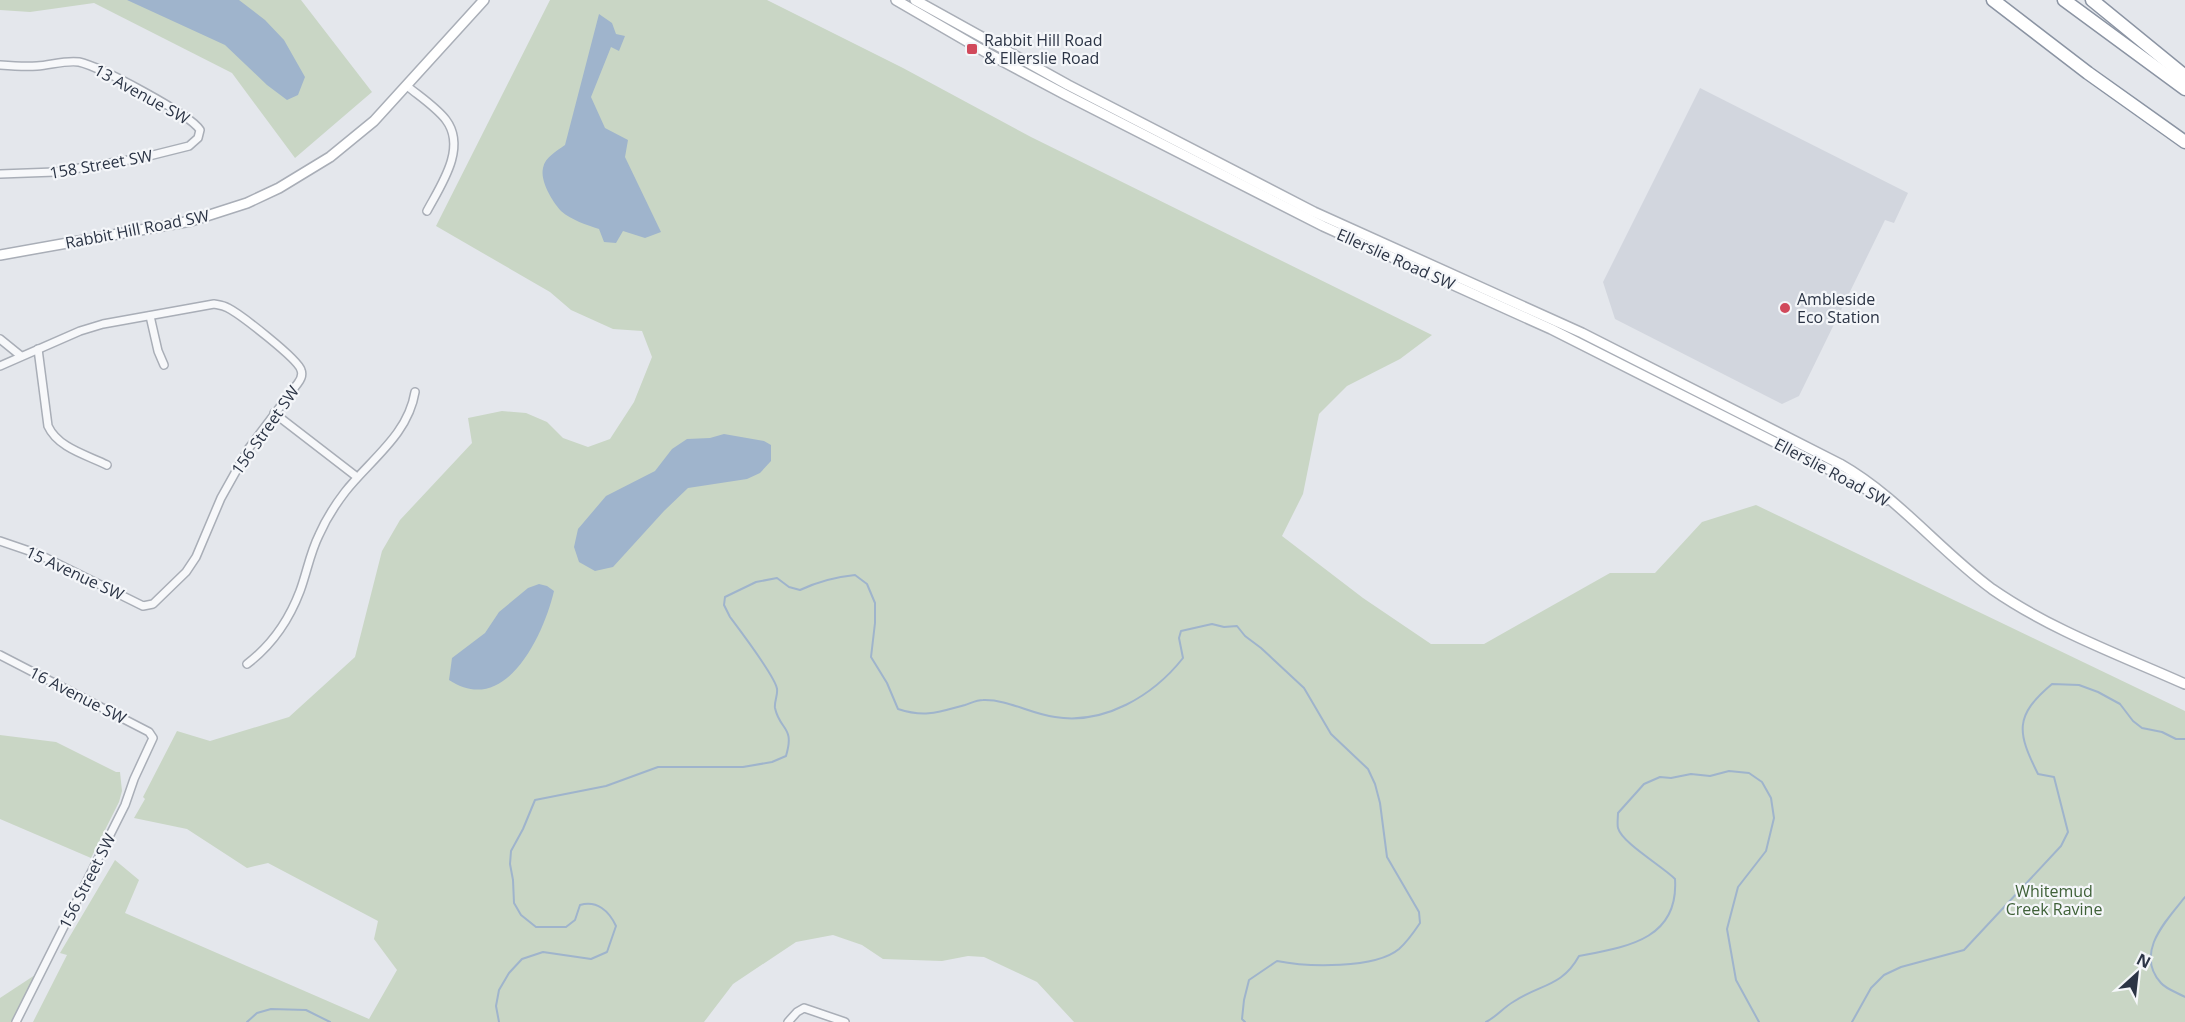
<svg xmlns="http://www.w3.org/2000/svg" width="2185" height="1022" viewBox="0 0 2185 1022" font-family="'Open Sans',sans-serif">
<rect width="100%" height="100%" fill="#e4e7ec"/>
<polygon fill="#d2d6de" points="1700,88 1908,193 1894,223 1885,220 1799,396 1782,404 1615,319 1603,282"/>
<g fill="#c9d6c5">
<polygon points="0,0 301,0 372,92 295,158 232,73 94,3 30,12 0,10"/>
<polygon points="550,0 767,0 903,68 1031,137 1432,335 1400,359 1347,386 1319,414 1303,494 1282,536 1363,598 1431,644 1484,644 1610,573 1655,573 1702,522 1756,505 2185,711 2185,1022 1074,1022 1037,982 984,957 968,956 942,961 883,959 862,945 833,935 796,942 733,984 704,1022 33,1022 67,955 60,953 115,860 139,880 125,913 369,1019 397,970 374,939 378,921 268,863 247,868 187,829 134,818 145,799 143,797 177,731 210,741 289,717 355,657 382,551 400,520 472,443 468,418 502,411 526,413 547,422 563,438 588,447 610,439 634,402 652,357 642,331 613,329 571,310 550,292 436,226"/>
<polygon points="0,735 56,742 116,772 120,772 122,791 119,802 91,858 0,819"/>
<polygon points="35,975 11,1022 0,1022 0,998"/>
</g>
<g fill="#9fb4cc">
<polygon points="127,0 239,0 265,20 284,40 305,77 298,95 287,100 267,85 225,45"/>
<path d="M599,14L612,23L616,34L625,36L619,51L611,47L591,97L605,128L628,140L625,157L661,232L645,238L623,231L616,243L604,242L599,229C587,225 571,220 561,211C552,201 540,181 543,168C545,157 557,151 565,145Z"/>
<polygon points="724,434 764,441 771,445 771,461 760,473 747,479 688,488 664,511 613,567 595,571 579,562 574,547 578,529 606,496 655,471 672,449 687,439 710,438"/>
<path d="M539,584L547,586L554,591C544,634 506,718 449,680L452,658L485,633L499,612L528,588Z"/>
</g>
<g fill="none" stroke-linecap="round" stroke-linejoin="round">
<g stroke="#9fb4cc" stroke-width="2">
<path d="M2185,897C2166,921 2134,953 2161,983C2166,989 2178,993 2185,997"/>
<polyline points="247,1022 257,1013 271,1009 306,1010 330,1022"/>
<path d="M499,1022L496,1006L499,990L509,973L522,959L543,952L591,959L607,952L616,926C609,911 597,900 580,905L575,920L566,927H536L521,915L514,903L513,880L510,864L511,851L523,829L535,800L606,786L658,767H743L772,762L786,756C795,726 780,731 775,708C774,702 778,695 777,689C776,678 739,629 730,617L724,605L725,597L756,582L777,578L789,587L800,590C819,581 835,577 855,575L867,584L875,603V623L871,657L887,683L898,709C925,718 939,712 965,705C971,703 977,700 983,700C1007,699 1031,714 1055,717C1104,725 1153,696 1183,658L1179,638L1181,631L1212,624L1224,627L1237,626L1245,636L1261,648L1304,688L1331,734L1368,769L1375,784L1380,803L1387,857L1419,912L1420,923C1414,932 1407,942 1399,949C1375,969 1307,967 1277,961L1249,980L1244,1000L1242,1019L1245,1022"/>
<path d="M1486,1022C1496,1017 1503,1008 1513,1002C1540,984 1562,987 1579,956C1626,947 1679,940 1675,879C1662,866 1622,843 1618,828C1617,824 1618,817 1618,813L1644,784L1660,777L1671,778L1691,774L1710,776L1729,771L1749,773L1762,782L1771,798L1774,818L1766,851L1738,887L1727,929L1736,980L1759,1022"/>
<path d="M1852,1022L1871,988L1884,975L1901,967L1964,950L2061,846L2068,832L2054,777L2038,774C2017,732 2014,716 2052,684L2079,685L2098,692L2120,704L2133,721L2142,728L2162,732L2176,739H2185"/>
</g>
<defs>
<g id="street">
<path d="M0,65C12,66 25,67 37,66C51,65 66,60 79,62C99,66 190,114 200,130L198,138L189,146L141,158L55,172L0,174"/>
<path d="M407,86C419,96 436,107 446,120C467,148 441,185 427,211"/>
<polyline points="150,316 158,351 164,365"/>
<polyline points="0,339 21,356"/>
<path d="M38,349L48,426C58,448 87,455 107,465"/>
<path d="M0,366L80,331L103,324L214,304C220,305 223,305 228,308C240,314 298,359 301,370C303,375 301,379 298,383L249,448L221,498L196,557L186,572L153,604L143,606L38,554L0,541"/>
<polyline points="274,413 357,477"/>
<polyline points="0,655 149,732 153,738 134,779 125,805 16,1022"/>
<path d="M247,664C272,645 289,620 300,591C307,572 310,553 319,535C326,519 335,505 345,492C370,460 408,435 415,392"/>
<polyline points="788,1022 797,1012 804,1008 845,1022"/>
</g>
<g id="secondary">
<polyline points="896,0 989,54 1066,95 1323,226 1551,329 1844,477 1886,500"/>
<path d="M915,0L1068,85L1314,212L1582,333L1840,464C1898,497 1939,550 1992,589C2051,630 2120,655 2185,684"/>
<polyline points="0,255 191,221 247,203 279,188 330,157 374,121 484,0"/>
</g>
<g id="highway">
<polyline points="1993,0 2088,73 2185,142"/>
<polyline points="2064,0 2185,89"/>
<polyline points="2092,0 2185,76"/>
</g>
</defs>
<use href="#street" stroke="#a9aeb7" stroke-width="10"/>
<use href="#secondary" stroke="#a9aeb7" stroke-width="12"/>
<use href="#highway" stroke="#8b94a3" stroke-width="15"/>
<use href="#street" stroke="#f7f8fa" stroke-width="7"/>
<use href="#secondary" stroke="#fff" stroke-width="9"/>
<use href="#highway" stroke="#fff" stroke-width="12"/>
</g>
<g fill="#d1495b" stroke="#f4f6f9" stroke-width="2">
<rect x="966" y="43" width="12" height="12" rx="3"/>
<circle cx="1785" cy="308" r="6"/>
</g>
<g text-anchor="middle" stroke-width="4.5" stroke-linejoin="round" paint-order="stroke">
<g font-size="16" fill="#2b3445" stroke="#f4f6f9" text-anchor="start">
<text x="984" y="46">Rabbit Hill Road<tspan x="984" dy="18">&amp; Ellerslie Road</tspan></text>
<text x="1797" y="305">Ambleside<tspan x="1797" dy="18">Eco Station</tspan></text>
</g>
<g font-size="16" fill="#2b3445" stroke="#f4f6f9">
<text transform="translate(142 94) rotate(29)" y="6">13 Avenue SW</text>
<text transform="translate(101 164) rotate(-10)" y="6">158 Street SW</text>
<text transform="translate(137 229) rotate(-11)" y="6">Rabbit Hill Road SW</text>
<text transform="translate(1396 259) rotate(24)" y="6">Ellerslie Road SW</text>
<text transform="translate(265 430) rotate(-55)" y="6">156 Street SW</text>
<text transform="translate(1832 472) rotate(28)" y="6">Ellerslie Road SW</text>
<text transform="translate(75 573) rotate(25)" y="6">15 Avenue SW</text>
<text transform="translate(78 695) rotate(27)" y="6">16 Avenue SW</text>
<text transform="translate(87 881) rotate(-63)" y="6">156 Street SW</text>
</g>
<g font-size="16" fill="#3f6138" stroke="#f4f6f9">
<text x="2054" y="897">Whitemud<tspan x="2054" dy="18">Creek Ravine</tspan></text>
</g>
</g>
<g transform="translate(2137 974) rotate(27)" stroke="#f4f6f9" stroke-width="4.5" paint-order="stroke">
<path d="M0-4.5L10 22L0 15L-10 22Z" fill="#2b3445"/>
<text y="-9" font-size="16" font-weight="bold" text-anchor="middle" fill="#2b3445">N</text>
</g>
</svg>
